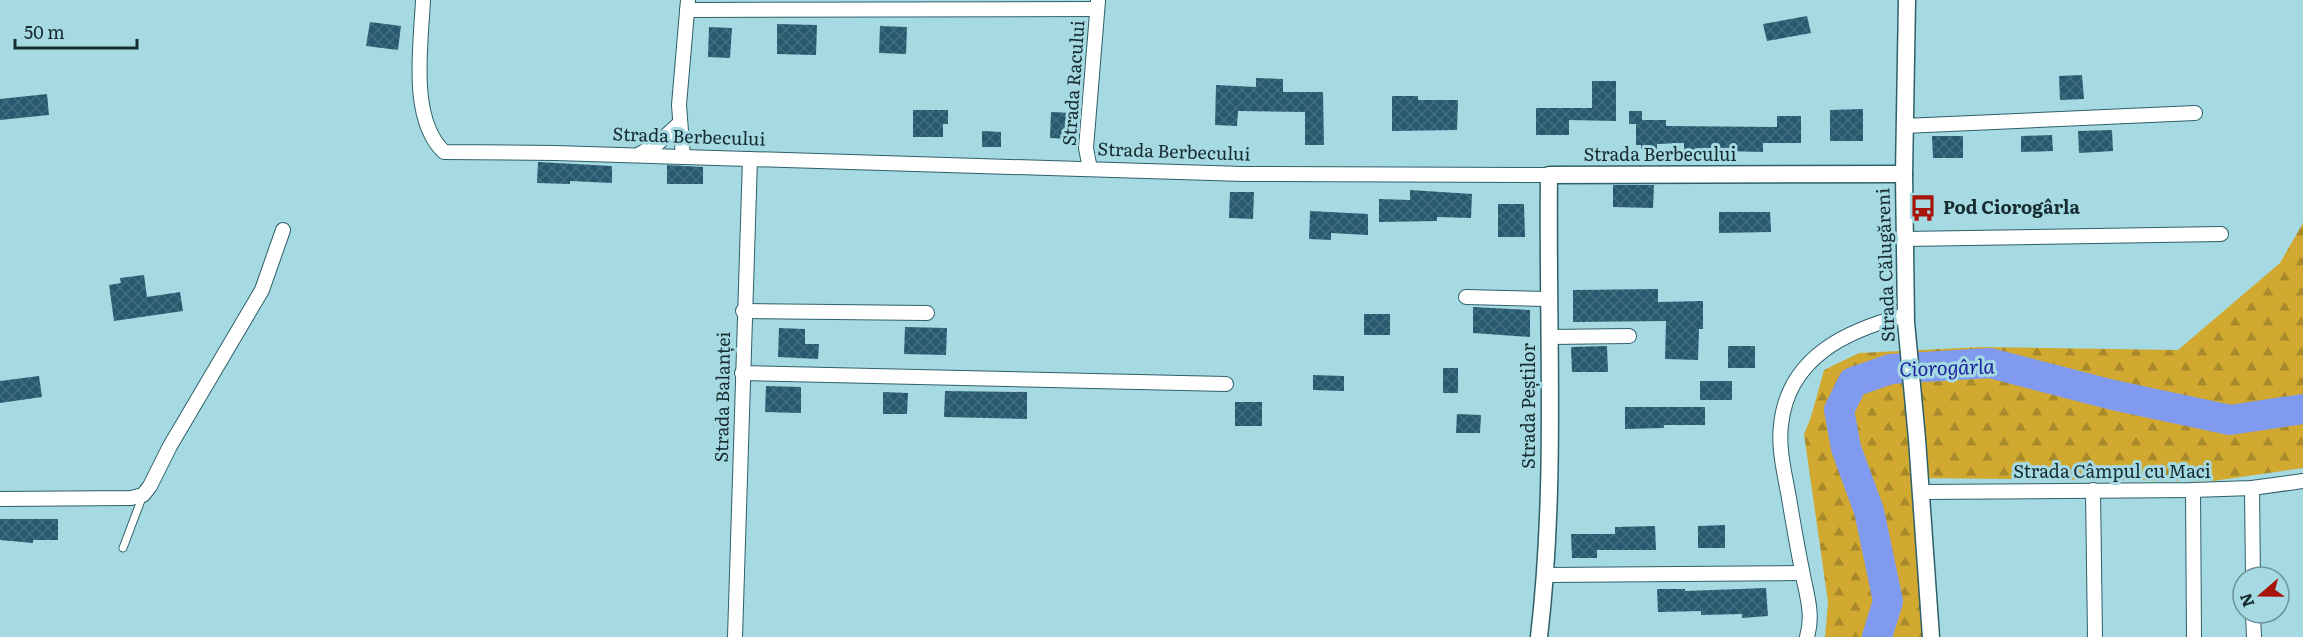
<svg xmlns="http://www.w3.org/2000/svg" width="2303" height="637" viewBox="0 0 2303 637" font-family="Literata,serif">
<defs>
<pattern id="forest-firs" width="22" height="20" patternUnits="userSpaceOnUse" patternTransform="scale(1.5)"><rect width="22" height="20" fill="#d1a931"/><path d="M5 1l3.5 6h-7zM16 11l3.5 6h-7z" fill="#a98a2a"/></pattern>
<pattern id="building-cross-hatch" width="8" height="8" patternUnits="userSpaceOnUse" patternTransform="scale(1.5)"><rect width="8" height="8" fill="#27596f"/><path d="M0 0l8 8M0 8l8-8" fill="none" stroke="#446e7f"/></pattern>
</defs>
<rect width="100%" height="100%" fill="#a6dae3"/>
<polygon fill="url(#forest-firs)" points="2303,223 2303,468 2213,481 1913,478 1927,637 1825,637 1828,602 1804,434 1811,417 1824,370 1859,353 1982,347 2178,350 2280,263"/>
<g fill="none" stroke-linecap="round" stroke-linejoin="round">
<polyline stroke="#7f9aef" stroke-width="30" points="1877,637 1888,601 1869,511 1846,448 1839,410 1853,382 1891,369 1990,363 2113,395 2230,420 2303,409"/>
</g>
<g fill="url(#building-cross-hatch)">
<polygon points="1807,16 1811,33 1767,41 1763,24"/>
<polygon points="370,22 401,26 398,50 366,46"/>
<polygon points="777,24 817,25 816,55 777,54"/>
<polygon points="880,26 907,27 906,54 879,53"/>
<polygon points="709,27 732,28 730,58 708,57"/>
<polygon points="2082,75 2084,99 2060,100 2059,76"/>
<polygon points="1256,78 1283,79 1283,92 1323,92 1324,145 1305,145 1305,112 1238,111 1237,126 1215,125 1216,85 1256,87"/>
<polygon points="1592,81 1616,81 1616,121 1569,120 1569,135 1536,135 1536,108 1592,108"/>
<polygon points="47,94 49,115 0,120 0,99"/>
<polygon points="1392,96 1418,96 1418,100 1458,100 1457,130 1392,131"/>
<polygon points="1863,109 1863,141 1830,141 1830,110"/>
<polygon points="913,110 948,110 948,124 943,124 943,137 913,137"/>
<polygon points="1629,111 1642,111 1642,120 1666,120 1666,126 1777,127 1777,116 1801,116 1801,143 1763,143 1763,152 1684,150 1684,143 1657,144 1657,149 1641,149 1641,145 1636,145 1636,124 1629,124"/>
<polygon points="1051,112 1072,113 1071,139 1050,138"/>
<polygon points="2112,130 2113,151 2079,153 2078,131"/>
<polygon points="982,131 1001,132 1001,147 982,147"/>
<polygon points="2052,135 2053,151 2021,152 2021,136"/>
<polygon points="1932,136 1963,136 1963,158 1933,158"/>
<polygon points="538,162 612,166 612,183 570,181 570,184 537,183"/>
<polygon points="667,165 703,167 703,184 667,184"/>
<polygon points="1613,185 1654,185 1653,208 1613,207"/>
<polygon points="1410,190 1472,194 1471,218 1437,217 1437,221 1379,222 1379,199 1410,200"/>
<polygon points="1230,192 1254,192 1253,219 1229,218"/>
<polygon points="1498,204 1524,204 1525,237 1498,237"/>
<polygon points="1310,211 1368,214 1368,235 1331,233 1331,240 1309,239"/>
<polygon points="1719,212 1770,212 1771,232 1719,233"/>
<polygon points="144,275 147,297 180,292 183,311 114,321 109,285 121,283 120,278"/>
<polygon points="1658,289 1658,302 1703,301 1703,329 1699,329 1698,360 1665,359 1666,321 1573,322 1573,290"/>
<polygon points="1473,307 1530,310 1530,337 1473,333"/>
<rect x="1364" y="314" width="26" height="21"/>
<polygon points="905,327 947,328 946,355 904,354"/>
<polygon points="779,328 805,329 805,344 819,344 818,359 778,357"/>
<polygon points="1607,346 1608,372 1572,372 1571,347"/>
<rect x="1728" y="346" width="27" height="22"/>
<rect x="1443" y="368" width="15" height="25"/>
<polygon points="1313,375 1344,376 1344,391 1313,390"/>
<polygon points="39,376 42,397 0,403 0,381"/>
<rect x="1700" y="381" width="32" height="19"/>
<polygon points="766,386 801,387 801,413 765,412"/>
<polygon points="945,391 1027,392 1027,419 944,417"/>
<polygon points="883,392 908,393 907,414 883,414"/>
<rect x="1235" y="402" width="27" height="24"/>
<polygon points="1625,407 1705,407 1705,425 1664,425 1664,428 1625,429"/>
<polygon points="1457,414 1481,415 1480,433 1456,433"/>
<polygon points="0,519 58,519 58,540 33,540 33,543 0,540"/>
<polygon points="1725,525 1725,548 1698,548 1698,526"/>
<polygon points="1655,526 1656,550 1597,550 1597,558 1572,558 1571,534 1615,534 1615,527"/>
<polygon points="1766,588 1768,616 1742,618 1742,614 1701,615 1701,611 1658,612 1657,589 1685,589 1685,591"/>
</g>
<g fill="none" stroke-linecap="round" stroke-linejoin="round">
<defs>
<polyline id="service" points="123,548 143,495"/>
<g id="minor">
<path d="M423,0C421,45 409,119 444,152L555,153L1243,174L1549,175"/>
<polyline points="687,10 1097,9"/>
<polyline points="1904,126 2195,113"/>
<polyline points="638,155 657,144 680,123"/>
<polyline points="683,157 679,105 688,0"/>
<polyline points="1090,169 1086,148 1098,1"/>
<polyline points="1904,239 2221,234"/>
<polyline points="1466,297 1548,299"/>
<polyline points="743,311 927,313"/>
<polyline points="1549,337 1629,336"/>
<polyline points="742,373 1226,384"/>
<polyline points="2252,488 2253,577"/>
<polyline points="2093,490 2095,637"/>
<polyline points="2193,490 2194,637"/>
<polyline points="1920,492 2193,490 2252,488 2303,481"/>
<polyline points="0,499 131,498 143,495 150,486 170,446 262,290 283,230"/>
<polyline points="1546,575 1802,573"/>
<polyline points="2253,613 2254,637"/>
<polyline points="735,637 750,159"/>
<path d="M1807,637C1814,613 1806,594 1802,570C1797,546 1793,522 1789,498C1785,475 1778,449 1781,425C1788,357 1847,330 1906,315"/>
</g>
<g id="tertiary">
<polyline points="1907,0 1904,174 1906,322 1917,439 1931,637"/>
<path d="M1539,637C1557,484 1547,329 1549,175L1904,174"/>
</g>
</defs>
<use href="#service" stroke="#2e6068" stroke-width="9"/>
<use href="#minor" stroke="#2e6068" stroke-width="16"/>
<use href="#tertiary" stroke="#2e6068" stroke-width="19"/>
<use href="#service" stroke="#fff" stroke-width="7"/>
<use href="#minor" stroke="#fff" stroke-width="14"/>
<use href="#tertiary" stroke="#fff" stroke-width="16"/>
</g>
<defs>
<symbol id="bus-bare" viewBox="-9 -9 18 18"><path d="M-5-6H5V4H4V6H2V4H-2V6H-4V4H-5ZM-3.5-4V0h7V-4ZM-3.5 1.2v1.5H-2V1.2ZM2 1.2v1.5H3.5V1.2Z" fill="#a7140a" stroke="#a6dae3" stroke-width="2.5" paint-order="stroke"/></symbol>
</defs>
<g fill-rule="evenodd">
<use href="#bus-bare" x="1904" y="189" width="38" height="38"/>
</g>
<g text-anchor="middle" stroke-width="6" stroke-linejoin="round" paint-order="stroke">
<g font-size="18" fill="#172c30" stroke="#a6dae3">
<text transform="translate(1074 83) rotate(-86)" y="6">Strada Racului</text>
<text transform="translate(689 137) rotate(2)" y="6">Strada Berbecului</text>
<text transform="translate(1174 152) rotate(2)" y="6">Strada Berbecului</text>
<text x="1660" y="161">Strada Berbecului</text>
<text transform="translate(1886 265) rotate(-92)" y="6">Strada Călugăreni</text>
<text transform="translate(723 397) rotate(-89)" y="6">Strada Balanței</text>
<text transform="translate(1529 406) rotate(-90)" y="6">Strada Peștilor</text>
<text x="2112" y="478">Strada Câmpul cu Maci</text>
</g>
<g font-size="18" font-weight="bold" fill="#172c30" stroke="#a6dae3" text-anchor="start">
<text x="1943" y="214">Pod Ciorogârla</text>
</g>
<g font-size="20" font-style="italic" fill="#1d229e" stroke="#a6dae3">
<text transform="translate(1947 368) rotate(-2)" y="7">Ciorogârla</text>
</g>
</g>
<g transform="translate(2261 595) rotate(250)"><circle r="28" fill="#a6dae3" stroke="#6d949b" stroke-width="1.5"/>
<path d="M0-4.5L10 22L0 15L-10 22Z" fill="#a7140a"/>
<text y="-9" font-size="16" font-weight="bold" text-anchor="middle" fill="#172c30">N</text>
</g>
<path d="M15 39v9h122v-9" fill="none" stroke="#172c30" stroke-width="3"/>
<text x="24" y="39" font-size="18" fill="#172c30" stroke="#a6dae3" stroke-width="4.5" paint-order="stroke">50 m</text>
</svg>
